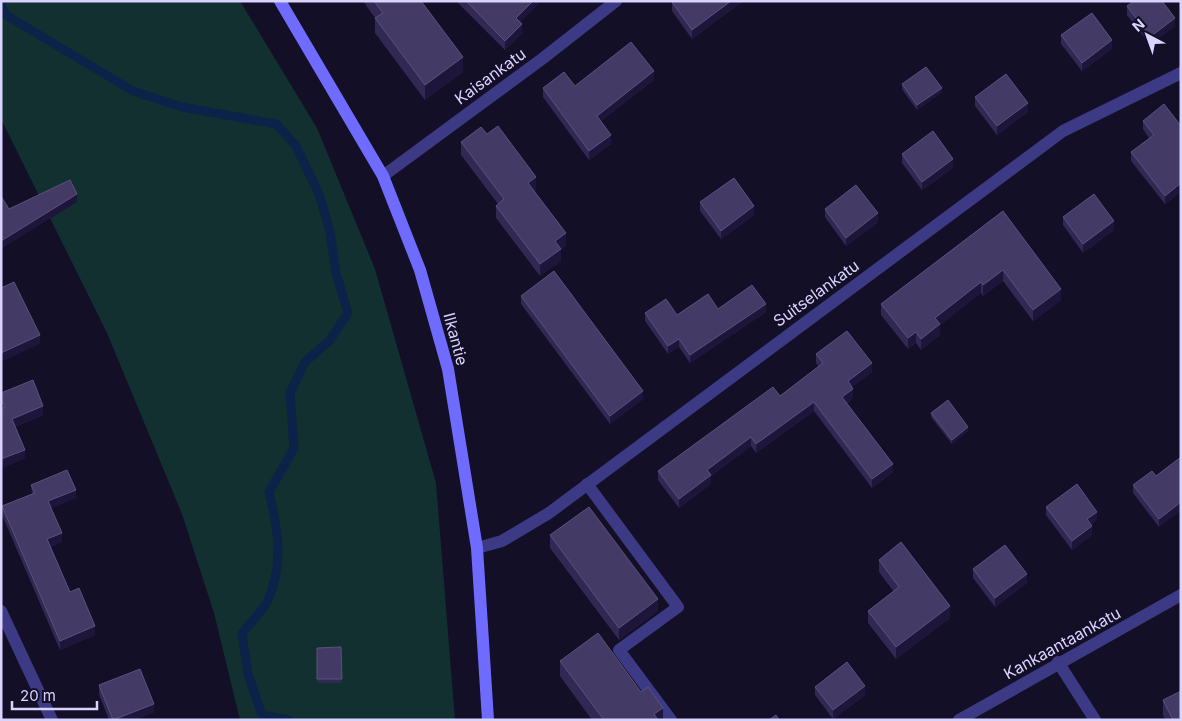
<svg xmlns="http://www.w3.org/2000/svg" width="1182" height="721" viewBox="0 0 1182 721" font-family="Inter,sans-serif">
<rect width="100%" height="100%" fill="#130f26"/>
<polygon fill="#12302f" points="1,1 240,1 317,128 375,269 436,483 455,720 240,720 214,613 182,514 107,333 1,119"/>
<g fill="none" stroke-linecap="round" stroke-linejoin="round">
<path stroke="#0c2248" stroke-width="9" d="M1,6L6,15L133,91L182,107L276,124L296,146L319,194L330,231L336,273L348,313L329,341L305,362L290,393L294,448L269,492C278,530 284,563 268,600C262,612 250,623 242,634L248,674L262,715L289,720"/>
<polyline stroke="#3d3a85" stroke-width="12" points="587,484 678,607 619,650 671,720"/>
<g stroke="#3d3a85" stroke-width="12">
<polyline points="383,176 542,59 616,1"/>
<polyline points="477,548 502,541 549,513 1063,131 1181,73"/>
<polyline points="1,611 52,720"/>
<polyline points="1058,662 1095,720"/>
<polyline points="959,720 1181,595"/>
</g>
<polyline stroke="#6f6bff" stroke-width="12" points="280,1 383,176 420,270 448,369 477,548 488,720"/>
</g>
<g fill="#312854">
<polygon points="363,1 421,1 463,72 425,100 375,33 375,18"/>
<polygon points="458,1 541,1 520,22 522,33 505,50 458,3"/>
<polygon points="674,1 743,1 692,39 672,11 672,2"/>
<polygon points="1127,6 1175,26 1150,45 1127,15"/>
<polygon points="1061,35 1112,49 1082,71 1061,44"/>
<polygon points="654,80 601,121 611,144 589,160 543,97 543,88"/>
<polygon points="902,84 942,92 917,110 902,89"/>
<polygon points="975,97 1028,112 997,135 975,106"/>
<polygon points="1143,121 1181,126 1181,192 1165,204 1131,161 1131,152 1149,138 1143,129"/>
<polygon points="487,134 536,189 534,191 566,246 561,250 561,261 540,276 496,218 496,206 498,204 461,155 461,142"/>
<polygon points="902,154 953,168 922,190 902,163"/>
<polygon points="700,202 754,215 721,239 700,211"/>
<polygon points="825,209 878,222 846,246 825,217"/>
<polygon points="1003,211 1061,300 1033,321 1003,281 983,296 981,293 940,325 940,335 921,350 916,343 908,349 881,315 881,304"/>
<polygon points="1063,217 1114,230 1083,253 1063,225"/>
<polygon points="521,296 643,399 610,424 521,304"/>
<polygon points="718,309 766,312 690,363 679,347 668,354 645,321 645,313 677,315"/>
<polygon points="816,354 872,372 852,387 853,398 847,403 893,472 872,488 814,411 756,453 751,446 711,476 711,484 679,508 658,480 658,471 780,396 819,367 816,363"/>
<polygon points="1,393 43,415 15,427 25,458 1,468 1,409 2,408 1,407"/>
<polygon points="931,413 968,431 952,444 931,417"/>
<polygon points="1181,457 1159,527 1133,493 1133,485 1156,476"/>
<polygon points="31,485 76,498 51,508 62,542 50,547 70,592 95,635 60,650 2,515 2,506 32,494"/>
<polygon points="1046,507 1097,520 1091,525 1092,535 1072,550 1046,515"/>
<polygon points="550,535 658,611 619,640 550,548"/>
<polygon points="879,560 950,618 896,659 868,623 868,611 894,592 879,572"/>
<polygon points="973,569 1027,583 995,607 973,578"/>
<polygon points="341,647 342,683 317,683 317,648"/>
<polygon points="560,661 641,692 663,720 592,720 560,676"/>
<polygon points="99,685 154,712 135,720 109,720 99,694"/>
<polygon points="815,687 865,695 833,719 815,695"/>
<polygon points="1163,700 1181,720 1165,720 1163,715"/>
</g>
<g fill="#1d163a">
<polygon points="533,1 541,1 516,27 516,18"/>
<polygon points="731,1 743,1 692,39 692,30"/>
<polygon points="1175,18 1175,26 1150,45 1150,37"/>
<polygon points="522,24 522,33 505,50 505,41"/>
<polygon points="1112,40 1112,49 1082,71 1082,63"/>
<polygon points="463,57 463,72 425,100 425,85"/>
<polygon points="654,71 654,80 597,124 597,116"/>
<polygon points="942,88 942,92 917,110 917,105"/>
<polygon points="1028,103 1028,112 997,135 997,126"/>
<polygon points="611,135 611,144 589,160 589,151"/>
<polygon points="953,159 953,168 922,190 922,182"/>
<polygon points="536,177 536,189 528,195 528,183"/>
<polygon points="1181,183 1181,192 1165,204 1165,196"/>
<polygon points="77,194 77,202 1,249 1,241"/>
<polygon points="754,206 754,215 721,239 721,231"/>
<polygon points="878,213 878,222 846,246 846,238"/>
<polygon points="1114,221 1114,230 1083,253 1083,244"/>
<polygon points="566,233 566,246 561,250 561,261 540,276 540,264 555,241"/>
<polygon points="1003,270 1003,281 983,296 983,285"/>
<polygon points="981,282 981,293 940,325 940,335 921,350 921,339 935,318"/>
<polygon points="1061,289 1061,300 1033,321 1033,310"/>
<polygon points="766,304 766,312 690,363 690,355"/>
<polygon points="916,332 916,343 908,349 908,338"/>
<polygon points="40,335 40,344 1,362 1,353"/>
<polygon points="679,339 679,347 668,354 668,346"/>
<polygon points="872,363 872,372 848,390 848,381"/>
<polygon points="853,389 853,398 842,406 842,397"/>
<polygon points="643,391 643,399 610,424 610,416"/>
<polygon points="814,402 814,411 756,453 756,444"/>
<polygon points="43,406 43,415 12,428 12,419"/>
<polygon points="968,427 968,431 952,444 952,440"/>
<polygon points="751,437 751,446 711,476 711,484 679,508 679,499 707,470"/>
<polygon points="25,450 25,458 1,468 1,459"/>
<polygon points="893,464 893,472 872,488 872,479"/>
<polygon points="76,490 76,498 48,510 48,501"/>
<polygon points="1181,502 1181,511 1159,527 1159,519"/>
<polygon points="1097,512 1097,520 1087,528 1087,519"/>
<polygon points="1092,526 1092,535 1072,550 1072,541"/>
<polygon points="62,533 62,542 47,548 47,539"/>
<polygon points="1027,574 1027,583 995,607 995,598"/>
<polygon points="658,599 658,611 619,640 619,628"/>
<polygon points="950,606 950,618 896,659 896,647"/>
<polygon points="95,626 95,635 60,650 60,641"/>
<polygon points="865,686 865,695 833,719 833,710"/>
<polygon points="154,704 154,712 135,720 113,720"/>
<polygon points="663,708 663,720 654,720 654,714"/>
</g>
<g fill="#433a66" stroke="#5a527e">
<polygon points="374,1 421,1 463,57 425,85 375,18 383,13"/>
<polygon points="466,1 533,1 516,18 522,24 505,41"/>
<polygon points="674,1 731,1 692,30 672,2"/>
<polygon points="1134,1 1162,1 1175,18 1150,37 1127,6"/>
<polygon points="1092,13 1112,40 1082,63 1061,35"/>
<polygon points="631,42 654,71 597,116 611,135 589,151 543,88 564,72 575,86"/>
<polygon points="926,67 942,88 917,105 902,84"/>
<polygon points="1006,74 1028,103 997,126 975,97"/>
<polygon points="1164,104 1181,126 1181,183 1165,196 1131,152 1154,135 1143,121"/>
<polygon points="498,126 536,177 528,183 566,233 555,241 561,249 540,264 496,206 504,199 461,142 481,127 487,134"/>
<polygon points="933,131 953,159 922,182 902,154"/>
<polygon points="734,178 754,206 721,231 700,202"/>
<polygon points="70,180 77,194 1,241 1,196 9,209"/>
<polygon points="856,185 878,213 846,238 825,209"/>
<polygon points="1094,194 1114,221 1083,244 1063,217"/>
<polygon points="1003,211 1061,289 1033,310 1003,270 983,285 981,282 935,318 940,324 921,339 916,332 908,338 881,304"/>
<polygon points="554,271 643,391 610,416 521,296"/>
<polygon points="14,282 40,335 1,353 1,288"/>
<polygon points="752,285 766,304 690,355 679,339 668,346 645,313 666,299 677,315 708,294 718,309"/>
<polygon points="847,331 872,363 848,381 853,389 842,397 893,464 872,479 814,402 756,444 751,437 707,470 711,475 679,499 658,471 773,387 780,396 823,363 816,354"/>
<polygon points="33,380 43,406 12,419 25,450 1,459 1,409 5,407 1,398 1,393"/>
<polygon points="948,400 968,427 952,440 931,413"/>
<polygon points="1181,457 1181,502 1159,519 1133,485 1152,471 1156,476"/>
<polygon points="67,470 76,490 48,501 62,533 47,539 70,592 79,588 95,626 60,641 2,506 35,493 31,485"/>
<polygon points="1077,484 1097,512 1087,519 1092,526 1072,541 1046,507"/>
<polygon points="589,507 658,599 619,628 550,535"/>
<polygon points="901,542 950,606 896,647 868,611 899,587 879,560"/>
<polygon points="1005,545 1027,574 995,598 973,569"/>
<polygon points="598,633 641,692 648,687 663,708 654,714 658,720 604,720 560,661"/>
<polygon points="341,647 342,679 317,679 317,648"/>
<polygon points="847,662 865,686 833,710 815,687"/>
<polygon points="140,669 154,704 113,720 99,685"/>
<polygon points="1181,691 1181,720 1173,720 1163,700"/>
<polygon points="776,715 779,720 769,720"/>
</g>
<g text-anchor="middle" stroke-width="4" stroke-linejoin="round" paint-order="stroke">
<g font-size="16" fill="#d9d4ff" stroke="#130f26">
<text transform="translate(490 76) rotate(-36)" y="6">Kaisankatu</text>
<text transform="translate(816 293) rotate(-36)" y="6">Suitselankatu</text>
<text transform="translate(456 339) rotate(75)" y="6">Ilkantie</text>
<text transform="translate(1062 643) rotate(-29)" y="6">Kankaantaankatu</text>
</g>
</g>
<rect width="1182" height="721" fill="none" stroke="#d9d4ff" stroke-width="5"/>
<g transform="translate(1147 35) rotate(319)" stroke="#130f26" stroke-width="4" paint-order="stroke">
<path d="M0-4L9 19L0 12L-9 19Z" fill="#d9d4ff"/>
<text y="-8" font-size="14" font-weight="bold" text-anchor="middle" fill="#d9d4ff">N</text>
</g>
<path d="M12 701v8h85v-8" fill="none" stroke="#d9d4ff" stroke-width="2.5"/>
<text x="20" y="701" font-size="15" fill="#d9d4ff" stroke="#130f26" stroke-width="4" paint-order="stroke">20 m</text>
</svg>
